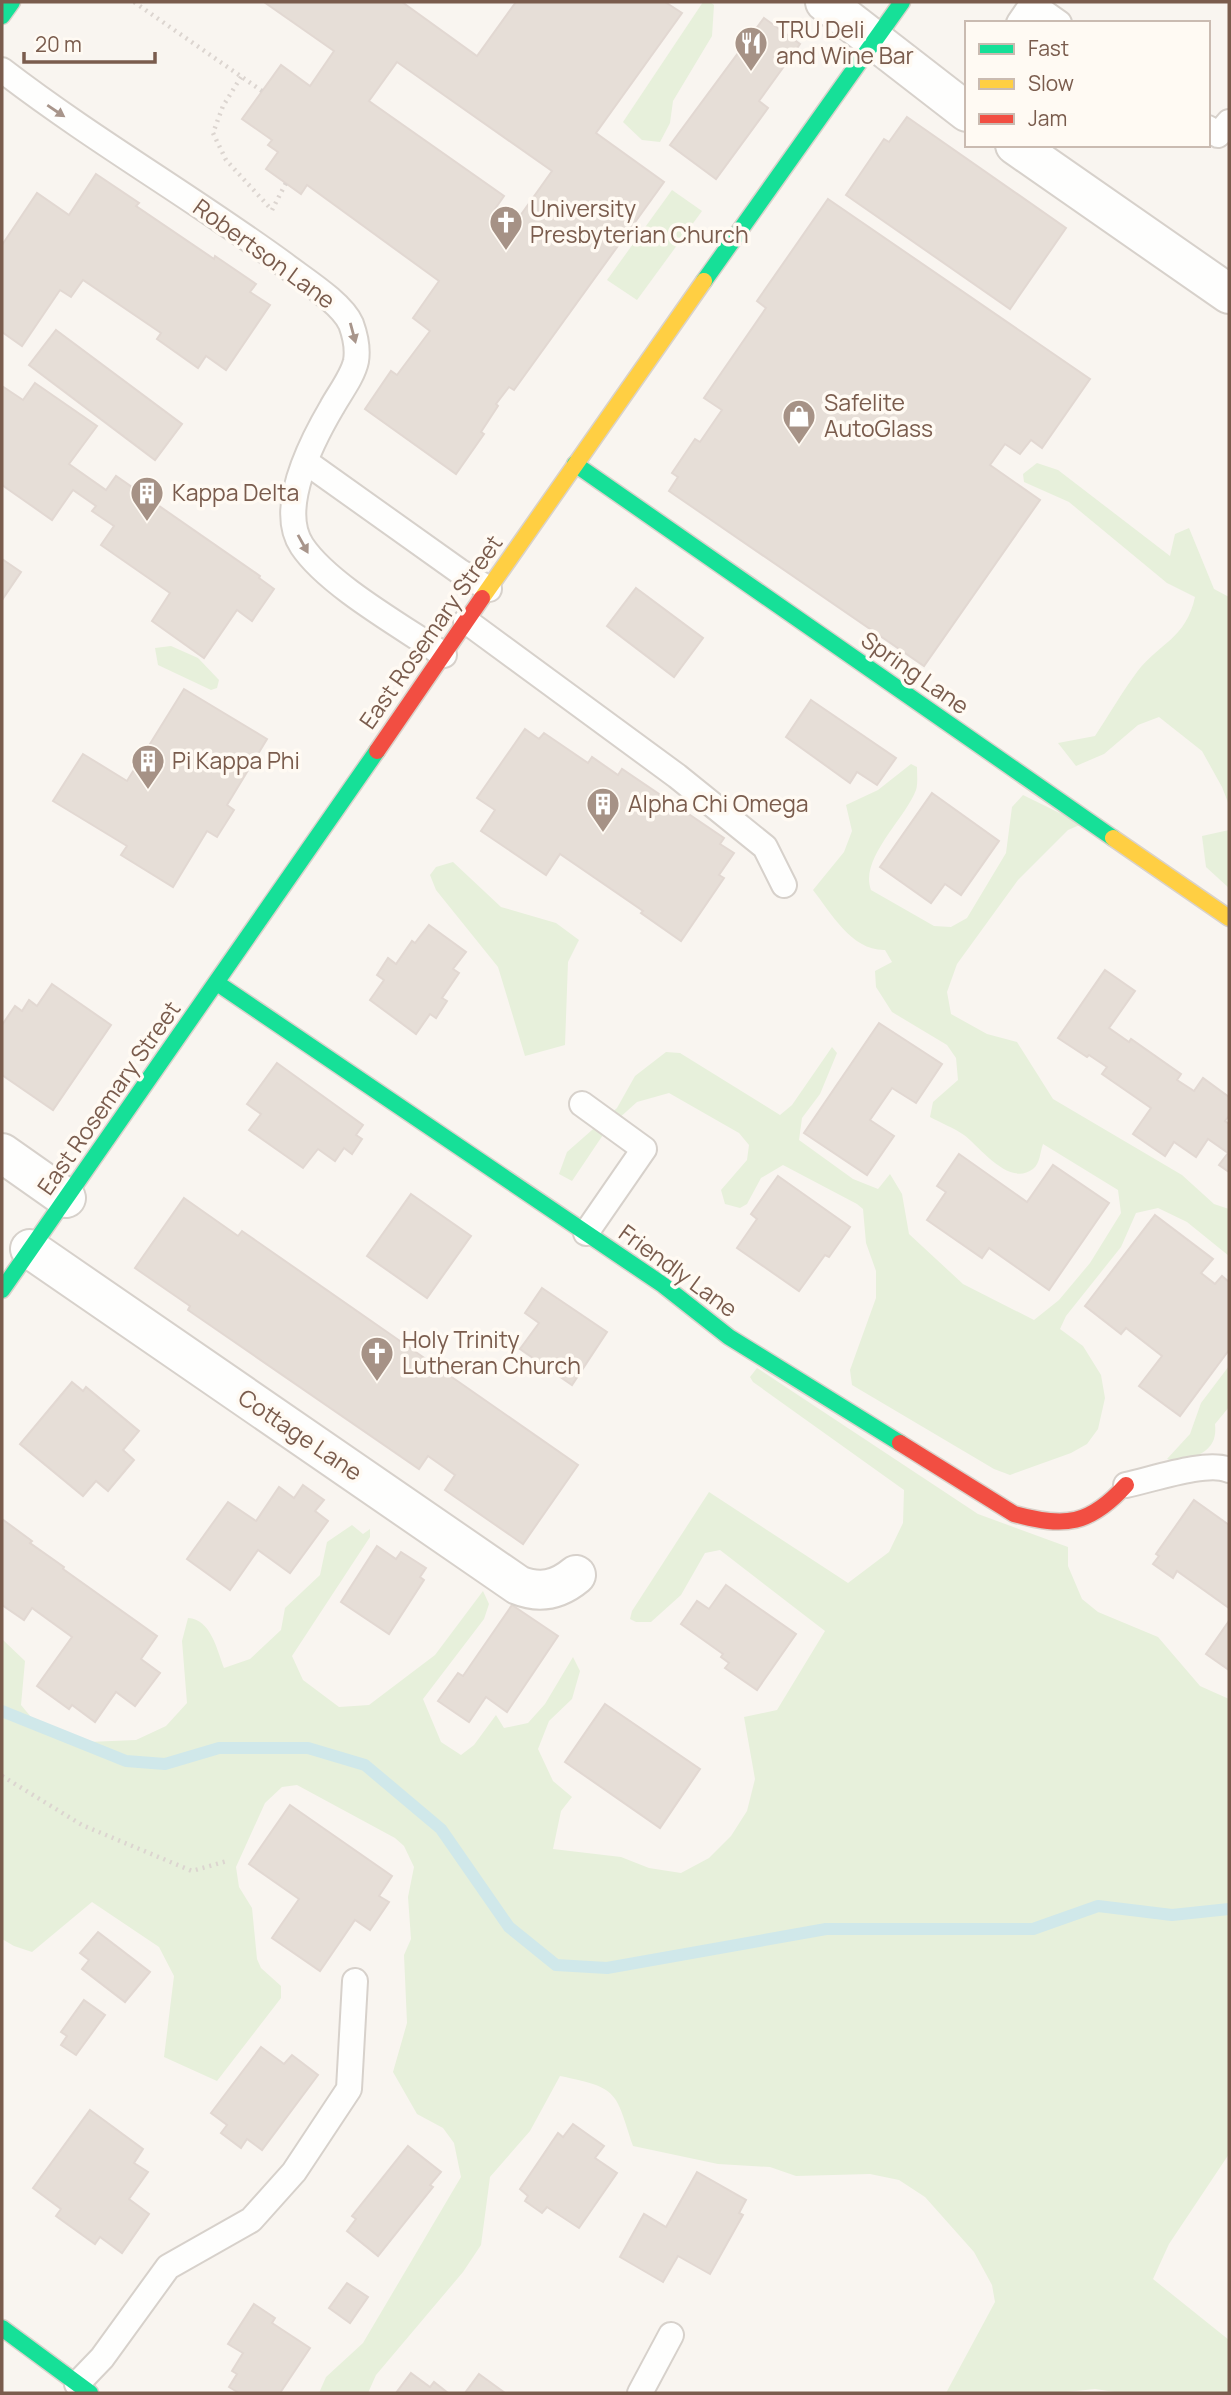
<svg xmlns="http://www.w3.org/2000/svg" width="1231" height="2395" viewBox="0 0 1231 2395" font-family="Manrope,sans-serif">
<rect width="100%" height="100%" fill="#f9f5f0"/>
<g fill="#e7f0db">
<polygon points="703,2 710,2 714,5 712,36 673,101 670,123 660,142 642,140 623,122"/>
<polygon points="672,190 702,211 637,300 607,280"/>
<path d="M1037,463L1058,470L1170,556L1175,534L1189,528L1214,589L1229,597V805L1222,787L1202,751L1159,717L1138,725L1104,754L1076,766L1058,743L1095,736C1109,715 1122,692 1137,672C1159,643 1186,639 1195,597L1167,583L1069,502L1024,482L1023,474Z"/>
<polygon points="171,646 198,658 219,680 217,688 211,690 158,665 155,648"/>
<path d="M911,764L917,767C917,774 918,784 916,790C905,819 859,859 871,890L934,926L951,927L967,918L1006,853L1012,807L1023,795L1082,824L1068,830L1018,880L957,964L947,992L951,1014L987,1034L1017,1042L1053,1099L1182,1175L1214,1204L1229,1209V1256L1187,1222L1158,1208L1136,1213L1121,1247L1066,1316L1060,1329L1083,1346L1101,1375L1105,1398L1098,1429L1087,1444L1071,1453L1010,1475L994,1469L852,1385L850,1370L876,1298V1271L866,1243L863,1209L857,1204L783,1165L761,1178L747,1204L740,1208L725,1204L721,1190L747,1160L749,1145L739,1133L669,1093L637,1102L607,1129L572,1181L559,1174L567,1152L617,1108L635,1076L666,1052L680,1053L780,1115L792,1105L832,1047L837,1053L820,1094L802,1118L799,1140L853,1179L878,1189L890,1174L902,1194L909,1234L963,1284L1034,1320L1059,1300L1090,1263L1121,1213L1118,1190L1043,1144C1040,1152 1040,1164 1033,1169C1009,1187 981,1148 964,1135C954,1128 941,1123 930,1117L933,1102L958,1080L956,1058L947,1045L892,1012L876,987L875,971L892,962L885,950C852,951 831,913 813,890L844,852L852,831L846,805L878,790Z"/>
<polygon points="1229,830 1229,888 1206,867 1202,836"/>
<polygon points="453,862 501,907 556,923 579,940 568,962 565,1045 525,1056 498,967 436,890 430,875 436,867"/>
<path d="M1229,1366V1407L1215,1424C1218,1449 1201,1454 1182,1463L1167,1459L1190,1434L1201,1403Z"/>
<path d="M757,1368L978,1514L1068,1547V1566L1082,1599L1098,1612L1158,1637L1200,1686L1229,1699V2154L1169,2244L1153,2279L1229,2340V2393H1121L1095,2389L1057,2393H946L995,2302L992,2285L974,2252L925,2197L899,2180L870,2174L796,2176L770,2167L718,2164L633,2146C615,2091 619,2088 560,2076L530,2131L490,2177L481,2245L463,2272L376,2375L368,2393H319L326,2377L363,2343L461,2177L454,2143L443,2128L417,2114L393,2072L407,2023L404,1955L411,1939L408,1897L414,1867L404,1846L395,1838L297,1785L282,1787L265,1803L236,1867L239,1887L252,1908L257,1959L261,1968L281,1986V1998L217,2081L164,2057L174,1976L159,1947L92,1902L32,1952L14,1946L2,1939V1639L25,1661L21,1705L31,1717L88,1742L136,1740L166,1726L187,1703L182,1641L188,1618C211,1619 217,1650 224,1668L250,1659L281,1630L285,1608L320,1575L327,1542L352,1525L363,1534L370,1529V1537L292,1656L303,1680L339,1707L369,1705L435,1655L483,1591L489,1604L484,1619L423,1699L441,1742L461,1755L474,1745L496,1715L504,1728L528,1723L545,1704L573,1657L580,1671L572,1699L549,1721L538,1749L553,1781L572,1797L561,1811L553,1849L621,1857L649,1868L681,1873L709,1858L731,1836L747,1811L755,1779L744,1717L777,1710L825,1631L720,1550L705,1553L681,1595L651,1622H636L630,1619L632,1611L709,1492L848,1583L889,1552L903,1523L904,1490L753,1382L750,1377Z"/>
</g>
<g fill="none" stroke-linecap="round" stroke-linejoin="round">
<polyline stroke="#d0e8ea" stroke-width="12" points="2,1711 126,1761 165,1764 219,1748 308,1748 365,1765 441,1829 509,1927 556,1965 607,1968 826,1929 1033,1929 1098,1906 1172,1915 1229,1909"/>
</g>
<g fill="#e6ded7" stroke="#e2d8d2" stroke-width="2" fill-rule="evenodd">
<path d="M264,2H402L477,56L516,2H665L682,13L596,133L664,182L514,390L509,387L496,404L498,406L481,432L484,434L456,474L365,409L391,371L397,375L430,331L413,318L439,281L307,185L301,194L266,169L278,152L268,145L272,140L242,119L281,65L310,86L334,51ZM397,62L552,171L515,223L495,209L504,196L369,101Z"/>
<polygon points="764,18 800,44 759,101 768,108 716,179 670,145"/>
<polygon points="907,117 1066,228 1010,309 846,195 884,139 889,142"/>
<polygon points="96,174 139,203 136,206 214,259 215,256 256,284 250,292 270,305 226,370 206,356 198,368 157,339 161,333 83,280 71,297 60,290 22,346 2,332 2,245 37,193 69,215"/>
<polygon points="828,199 1090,379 1042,448 1031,440 1020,454 1005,444 990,465 1040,500 924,666 669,491 678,477 672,473 695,439 700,442 722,410 704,398 766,308 757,301"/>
<polygon points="56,330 182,424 155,460 29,365"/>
<polygon points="35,383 97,426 69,464 106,490 116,476 260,576 259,578 274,589 252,621 237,610 204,658 152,621 170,593 101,545 114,526 92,511 96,506 73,490 52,520 2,485 2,386 23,400"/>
<polygon points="2,559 21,572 2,600"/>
<polygon points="636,588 703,638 674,677 607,626"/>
<polygon points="184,689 267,739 227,805 234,810 217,837 207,831 173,887 121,855 127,846 53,801 83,754 127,781"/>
<polygon points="811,700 896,758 877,785 857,772 850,783 786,737"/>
<polygon points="525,729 539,739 544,733 588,763 592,757 618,775 622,769 724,838 720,844 734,853 719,875 724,878 681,941 641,913 643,911 560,854 546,875 481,831 495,810 477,798"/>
<polygon points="932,793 999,841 961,895 945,884 931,903 880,867"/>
<polygon points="429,925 466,952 453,969 459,973 442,998 447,1001 436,1018 430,1014 416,1034 370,1000 384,980 377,975 388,958 396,964 412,941 415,943"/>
<polygon points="1105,970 1135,991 1109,1028 1129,1042 1131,1039 1181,1074 1177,1080 1194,1091 1203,1078 1229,1097 1229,1116 1225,1121 1229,1124 1229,1172 1219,1165 1228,1153 1208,1139 1196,1157 1174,1142 1165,1156 1133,1134 1151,1108 1102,1074 1107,1067 1089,1055 1087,1057 1058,1038"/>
<polygon points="52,984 111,1025 53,1110 2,1075 2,1025 15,1006 22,1011 29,1000 37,1006"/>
<polygon points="879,1023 942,1064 916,1103 892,1088 870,1120 894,1136 867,1175 804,1133"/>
<polygon points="277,1063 363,1125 356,1135 362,1139 352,1154 344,1148 335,1161 318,1149 303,1168 249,1130 261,1114 247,1104"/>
<polygon points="959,1154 1027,1202 1053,1165 1109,1203 1049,1290 989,1248 982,1258 927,1220 946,1192 937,1186"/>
<polygon points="778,1176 850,1227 829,1257 825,1255 799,1291 737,1248 757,1219 751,1214"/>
<polygon points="411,1194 471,1236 427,1298 367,1256"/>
<polygon points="184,1198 238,1236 242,1231 578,1465 523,1544 445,1490 455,1475 428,1456 419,1469 188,1310 190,1306 135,1268"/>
<polygon points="1155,1215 1213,1259 1201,1273 1215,1284 1222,1276 1229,1282 1229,1350 1180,1416 1139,1386 1162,1356 1126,1328 1121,1334 1085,1306"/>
<polygon points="542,1288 607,1332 572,1385 520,1349 539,1323 525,1313"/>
<polygon points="72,1382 83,1391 86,1387 139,1431 123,1450 134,1460 108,1491 96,1481 83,1496 20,1444"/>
<polygon points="303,1485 324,1500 315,1511 328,1521 290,1573 258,1550 230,1590 187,1559 228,1502 256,1521 279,1487 294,1498"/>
<polygon points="1194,1500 1229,1525 1229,1608 1177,1571 1173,1578 1153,1564 1159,1556 1156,1554"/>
<polygon points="2,1519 32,1541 30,1543 64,1567 63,1569 157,1636 141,1659 160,1673 135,1706 116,1692 95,1722 72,1705 69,1709 37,1686 72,1637 32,1608 24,1620 2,1605"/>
<polygon points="377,1546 396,1559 401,1552 426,1568 420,1577 424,1580 389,1634 341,1602"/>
<polygon points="726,1585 796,1634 757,1690 725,1668 729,1663 721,1657 723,1654 681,1624 697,1601 709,1609"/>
<polygon points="512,1605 558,1636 507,1712 486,1697 469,1722 438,1701 458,1673 463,1676"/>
<polygon points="1229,1621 1229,1670 1206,1654"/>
<polygon points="605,1704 700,1769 660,1828 565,1762"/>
<polygon points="290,1805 392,1876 379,1896 389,1902 370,1930 355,1920 320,1971 272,1938 299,1899 249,1864"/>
<polygon points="98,1932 150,1972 125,2002 82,1969 89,1960 80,1953"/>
<polygon points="84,2000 105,2015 76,2055 61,2045 67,2036 61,2032"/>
<polygon points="261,2047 284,2064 292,2055 318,2075 262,2150 247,2139 241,2148 221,2133 227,2125 211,2113"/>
<polygon points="90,2110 143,2149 134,2163 148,2172 129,2199 149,2214 122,2253 100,2237 95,2244 56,2216 61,2209 33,2188"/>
<polygon points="573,2124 604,2146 595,2158 617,2173 579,2228 547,2207 542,2213 525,2201 528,2196 520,2189 558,2133 563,2137"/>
<polygon points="408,2146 441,2172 430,2185 433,2187 378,2256 347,2231 356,2219 352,2216"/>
<polygon points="697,2172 746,2200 739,2213 743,2215 710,2274 678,2256 663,2282 620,2257 644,2214 666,2227"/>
<polygon points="347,2283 368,2297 350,2323 329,2308"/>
<polygon points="254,2304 275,2318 272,2323 310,2348 280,2393 239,2393 229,2387 237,2374 232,2371 243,2353 228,2344"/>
<polygon points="411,2373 430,2387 434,2382 448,2393 396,2393"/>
<polygon points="479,2374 505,2393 465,2393"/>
</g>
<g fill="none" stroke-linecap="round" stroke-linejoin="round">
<defs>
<g id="lane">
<polyline points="1019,23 1032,4 1059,23"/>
<path d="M2,70C93,140 192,197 285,265C303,279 342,303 351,324C355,335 358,349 356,361C353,376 339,394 332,407C312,441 277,509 302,546C328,585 403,627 444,655"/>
<polyline points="1208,128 1218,135 1229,122"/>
<polyline points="306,462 459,571 489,589"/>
<polyline points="466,621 677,776 765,847 784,885"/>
<polyline points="582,1104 644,1149 586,1233"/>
<path d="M1126,1485C1151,1480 1207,1460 1229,1470"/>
<polyline points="77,2384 102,2358 168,2267 251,2220 294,2172 349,2089 355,1981"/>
<polyline points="640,2393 671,2335"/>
</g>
<g id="street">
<polyline points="825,2 967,112"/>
<polyline points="1015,145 1229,294"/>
<polyline points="2,1153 66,1198"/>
<path d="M30,1249L518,1585C540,1594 558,1590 576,1575"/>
</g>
<g id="fast">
<polyline points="2,16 12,2"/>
<polyline points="704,281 902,2"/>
<polyline points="575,464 1113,838"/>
<polyline points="217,983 663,1285 729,1337 900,1443"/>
<polyline points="2,1290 377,751"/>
<polyline points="2,2328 90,2393"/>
</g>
<g id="slow">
<polyline points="482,598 704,281"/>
<polyline points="1113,838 1229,918"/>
</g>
<g id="jam">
<polyline points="377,751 482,598"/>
<path d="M900,1443L1014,1514C1065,1528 1090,1525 1126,1485"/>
</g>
</defs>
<use href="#lane" stroke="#d7d1cb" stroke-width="28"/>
<use href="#street" stroke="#d7d1cb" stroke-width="42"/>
<use href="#fast" stroke="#d9d2cb" stroke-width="19"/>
<use href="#slow" stroke="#d9d2cb" stroke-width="19"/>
<use href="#jam" stroke="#d9d2cb" stroke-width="19"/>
<g stroke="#dcd5d0" stroke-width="4.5" stroke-dasharray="2 5" stroke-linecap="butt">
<polyline points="134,2 262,91"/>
<polyline points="241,77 223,106 213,133 226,160 271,209"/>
<polyline points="272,210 286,183"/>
<polyline points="2,1776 82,1825 192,1871 227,1861"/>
</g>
<use href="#lane" stroke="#fefefd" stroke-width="24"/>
<use href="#street" stroke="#fefefd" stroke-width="38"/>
<use href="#fast" stroke="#16e098" stroke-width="16"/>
<use href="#slow" stroke="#ffcf43" stroke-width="16"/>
<use href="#jam" stroke="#f24e42" stroke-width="16"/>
</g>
<defs><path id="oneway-solid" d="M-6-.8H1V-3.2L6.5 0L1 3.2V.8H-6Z" transform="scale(1.75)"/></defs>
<g fill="#a8958b">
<use href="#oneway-solid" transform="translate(56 111) rotate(34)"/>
<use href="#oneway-solid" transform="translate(353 333) rotate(75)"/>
<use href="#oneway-solid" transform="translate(303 544) rotate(61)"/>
</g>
<defs>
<symbol id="restaurant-pin" viewBox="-11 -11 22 30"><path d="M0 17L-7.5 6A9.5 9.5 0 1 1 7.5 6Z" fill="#a69286" stroke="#fffaf3"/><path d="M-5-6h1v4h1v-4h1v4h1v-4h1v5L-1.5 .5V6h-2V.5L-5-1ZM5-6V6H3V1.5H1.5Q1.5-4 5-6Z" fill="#fff"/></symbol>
<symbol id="church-pin" viewBox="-11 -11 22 30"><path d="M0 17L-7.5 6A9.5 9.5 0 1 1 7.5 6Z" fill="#a69286" stroke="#fffaf3"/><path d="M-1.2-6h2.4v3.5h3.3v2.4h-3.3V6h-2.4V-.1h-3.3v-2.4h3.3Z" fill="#fff"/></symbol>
<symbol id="shop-pin" viewBox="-11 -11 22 30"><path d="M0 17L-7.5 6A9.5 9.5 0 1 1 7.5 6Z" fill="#a69286" stroke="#fffaf3"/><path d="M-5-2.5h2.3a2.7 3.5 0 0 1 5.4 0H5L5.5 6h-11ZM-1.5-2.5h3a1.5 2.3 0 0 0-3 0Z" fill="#fff"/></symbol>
<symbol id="building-pin" viewBox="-11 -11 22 30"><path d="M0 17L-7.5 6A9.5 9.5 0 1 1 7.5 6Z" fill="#a69286" stroke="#fffaf3"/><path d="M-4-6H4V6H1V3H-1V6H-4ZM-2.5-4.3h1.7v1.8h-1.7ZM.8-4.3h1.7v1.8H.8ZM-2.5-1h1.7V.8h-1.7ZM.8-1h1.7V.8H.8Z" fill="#fff"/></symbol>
</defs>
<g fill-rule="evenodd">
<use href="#restaurant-pin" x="732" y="24" width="38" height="52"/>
<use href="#church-pin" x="487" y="203" width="38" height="52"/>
<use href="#shop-pin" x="780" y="397" width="38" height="52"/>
<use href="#building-pin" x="128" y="474" width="38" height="52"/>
<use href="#building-pin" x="129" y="742" width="38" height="52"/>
<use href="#building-pin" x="584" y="785" width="38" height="52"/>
<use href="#church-pin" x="358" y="1334" width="38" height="52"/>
</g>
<g text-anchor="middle" stroke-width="7" stroke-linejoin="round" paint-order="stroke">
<g font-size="23" fill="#7a5c4d" stroke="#fffaf3" text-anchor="start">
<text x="776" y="38">TRU Deli<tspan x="776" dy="26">and Wine Bar</tspan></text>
<text x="530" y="217">University<tspan x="530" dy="26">Presbyterian Church</tspan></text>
<text x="824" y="411">Safelite<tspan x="824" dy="26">AutoGlass</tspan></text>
<text x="172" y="501">Kappa Delta</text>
<text x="172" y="769">Pi Kappa Phi</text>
<text x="628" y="812">Alpha Chi Omega</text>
<text x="402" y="1348">Holy Trinity<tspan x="402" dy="26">Lutheran Church</tspan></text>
</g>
<g font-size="23" fill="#7a5c4d" stroke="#fffaf3">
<text transform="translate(264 254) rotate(36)" y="8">Robertson Lane</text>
<text transform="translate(431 632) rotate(-55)" y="8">East Rosemary Street</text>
<text transform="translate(915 673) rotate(35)" y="8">Spring Lane</text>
<text transform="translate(109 1098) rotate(-55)" y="8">East Rosemary Street</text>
<text transform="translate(678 1271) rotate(36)" y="8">Friendly Lane</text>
<text transform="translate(300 1435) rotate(34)" y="8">Cottage Lane</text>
</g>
</g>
<rect width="1231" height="2395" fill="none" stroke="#7a5c4d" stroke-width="7"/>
<rect x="965" y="21" width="245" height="126" fill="#fffaf3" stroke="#cabbb1" stroke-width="2"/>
<rect x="979" y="44" width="35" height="10" fill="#16e098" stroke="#cabbb1" stroke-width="2"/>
<text x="1028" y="56" font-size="21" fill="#7a5c4d">Fast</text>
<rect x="979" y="79" width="35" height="10" fill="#ffcf43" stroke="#cabbb1" stroke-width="2"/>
<text x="1028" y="91" font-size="21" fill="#7a5c4d">Slow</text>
<rect x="979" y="114" width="35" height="10" fill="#f24e42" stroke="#cabbb1" stroke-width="2"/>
<text x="1028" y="126" font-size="21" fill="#7a5c4d">Jam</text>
<path d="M24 52v10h131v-10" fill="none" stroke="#7a5c4d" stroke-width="3.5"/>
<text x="35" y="52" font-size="21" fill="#7a5c4d" stroke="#fffaf3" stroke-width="5" paint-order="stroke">20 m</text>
</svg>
